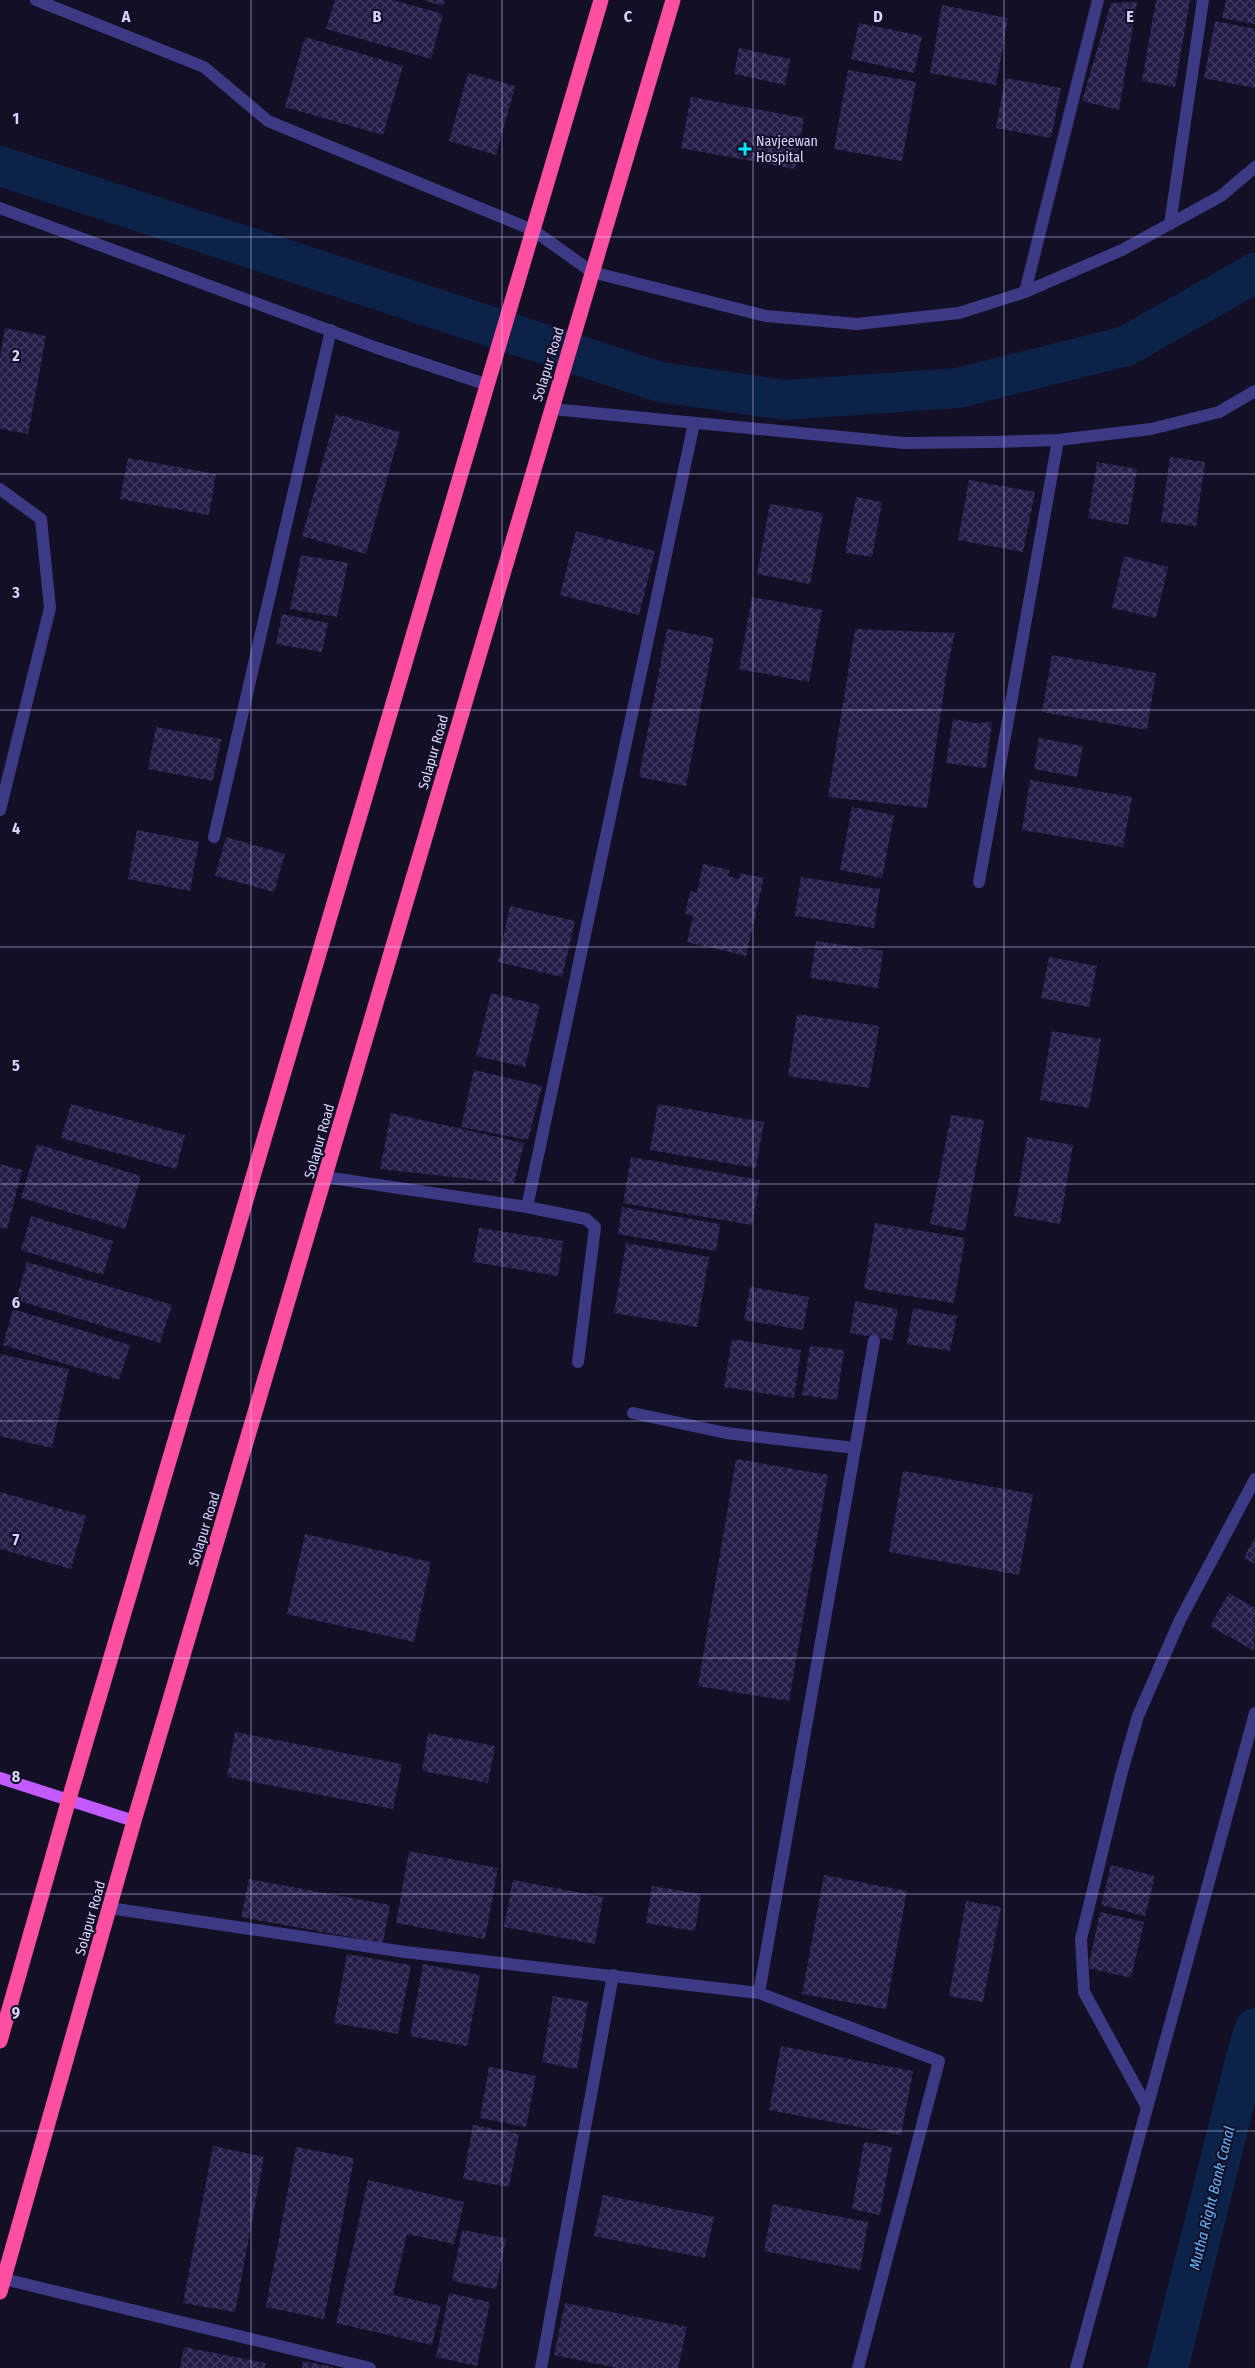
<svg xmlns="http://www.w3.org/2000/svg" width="1255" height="2368" viewBox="0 0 1255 2368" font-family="'Fira Sans Condensed',sans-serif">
<defs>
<pattern id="building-cross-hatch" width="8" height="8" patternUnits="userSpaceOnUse" patternTransform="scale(1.25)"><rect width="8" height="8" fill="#241b47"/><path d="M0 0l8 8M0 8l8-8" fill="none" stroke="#433b63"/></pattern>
</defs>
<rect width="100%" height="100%" fill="#130f26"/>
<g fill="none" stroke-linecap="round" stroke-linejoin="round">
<g stroke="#0c2248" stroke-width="40">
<polyline points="0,166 660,382 785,400 958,388 1126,346 1255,273"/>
<polyline points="1168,2368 1247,2053 1255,2028"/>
</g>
</g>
<g fill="url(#building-cross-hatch)">
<polygon points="335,0 393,0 443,14 431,59 326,29"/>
<polygon points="423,0 445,0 443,6"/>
<polygon points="1156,0 1190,0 1175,87 1142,81"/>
<polygon points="1226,0 1255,0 1255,24 1222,18"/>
<polygon points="1137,2 1119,110 1082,101 1111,3"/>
<polygon points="942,5 1008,18 996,85 930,73"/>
<polygon points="1215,21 1255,29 1255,88 1204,78"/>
<polygon points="859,23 922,36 914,73 851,59"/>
<polygon points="305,37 403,66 383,135 285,107"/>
<polygon points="739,48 790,59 785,85 734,74"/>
<polygon points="848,70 916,82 902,161 834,149"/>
<polygon points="468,73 515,86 496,155 449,141"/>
<polygon points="1005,78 1061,88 1051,138 996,128"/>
<polygon points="691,97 804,118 795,169 681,148"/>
<polygon points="5,328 46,336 28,434 0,429 0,358"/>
<polygon points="336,414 400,432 366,554 302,536"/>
<polygon points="1170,457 1205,462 1196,526 1161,522"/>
<polygon points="128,458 216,474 209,515 120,499"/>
<polygon points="1097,462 1137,469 1128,525 1088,518"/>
<polygon points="969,480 1035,492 1023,552 958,540"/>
<polygon points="856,497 882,502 872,557 845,553"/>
<polygon points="770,504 823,513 810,584 757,574"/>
<polygon points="576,531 655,551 639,615 560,595"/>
<polygon points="301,555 348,563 337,617 290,609"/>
<polygon points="1124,556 1168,567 1156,618 1112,608"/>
<polygon points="752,597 822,610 809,682 739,669"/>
<polygon points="282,614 328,623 322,652 276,644"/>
<polygon points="667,629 714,638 686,786 639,777"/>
<polygon points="855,629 955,633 948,663 927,808 828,797"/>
<polygon points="1052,655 1156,673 1147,730 1042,712"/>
<polygon points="953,719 976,723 992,722 986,768 946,763"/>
<polygon points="156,727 221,739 213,781 148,769"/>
<polygon points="1039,738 1083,746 1077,777 1034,769"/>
<polygon points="1030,780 1132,797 1123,847 1022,830"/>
<polygon points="852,807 894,815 882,878 840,870"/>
<polygon points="137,830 199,842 190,891 128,879"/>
<polygon points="226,837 285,854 274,892 215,876"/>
<polygon points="703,864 730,870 728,876 739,879 740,873 764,878 746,956 687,942 693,916 685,914 690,891 697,893"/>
<polygon points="801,877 880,889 874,928 795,916"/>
<polygon points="510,906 575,921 562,977 498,962"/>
<polygon points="816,941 883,951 878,988 810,978"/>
<polygon points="1049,957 1097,966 1089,1007 1041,998"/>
<polygon points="491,993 540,1005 525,1067 476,1056"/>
<polygon points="797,1014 879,1026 869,1088 788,1076"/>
<polygon points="1052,1031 1101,1039 1089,1108 1040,1100"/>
<polygon points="474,1070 542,1086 528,1140 461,1127"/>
<polygon points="71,1104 185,1135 176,1169 61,1138"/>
<polygon points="658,1104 764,1122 756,1168 650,1150"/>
<polygon points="391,1113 524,1143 514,1184 380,1169"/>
<polygon points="951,1115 984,1120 965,1231 930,1224"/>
<polygon points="1027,1137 1073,1145 1060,1224 1014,1216"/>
<polygon points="37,1144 141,1176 125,1229 21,1198"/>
<polygon points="631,1157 760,1180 752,1225 623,1203"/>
<polygon points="0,1164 22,1170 7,1229 0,1228"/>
<polygon points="622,1207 720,1224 716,1251 618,1234"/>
<polygon points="31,1216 113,1241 103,1275 21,1250"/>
<polygon points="875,1223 965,1238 954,1303 864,1289"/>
<polygon points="479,1228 563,1241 558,1276 473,1262"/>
<polygon points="626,1243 709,1257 697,1327 614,1313"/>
<polygon points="27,1262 172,1305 160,1343 16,1300"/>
<polygon points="750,1287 809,1297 803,1330 744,1320"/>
<polygon points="855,1301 898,1309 892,1340 850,1333"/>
<polygon points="913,1308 957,1316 950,1351 907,1344"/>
<polygon points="13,1309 130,1345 119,1380 3,1345"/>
<polygon points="732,1339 801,1350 794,1398 724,1387"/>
<polygon points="810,1346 844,1350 837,1400 802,1395"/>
<polygon points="0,1354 69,1369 52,1448 0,1436"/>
<polygon points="736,1459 828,1475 789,1701 698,1686"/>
<polygon points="903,1471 1033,1494 1019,1575 889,1552"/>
<polygon points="0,1492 86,1516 71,1569 0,1549"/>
<polygon points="305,1534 431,1562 414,1642 287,1614"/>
<polygon points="1255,1537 1255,1564 1244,1558"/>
<polygon points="1229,1593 1255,1608 1254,1651 1210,1626"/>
<polygon points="235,1732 402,1764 393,1809 227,1777"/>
<polygon points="428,1733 495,1746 488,1783 422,1771"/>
<polygon points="409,1851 498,1868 485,1939 396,1923"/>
<polygon points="1111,1865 1155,1876 1145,1916 1101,1905"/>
<polygon points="824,1875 907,1891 886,2009 802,1994"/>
<polygon points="249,1879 390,1905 383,1943 241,1917"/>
<polygon points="513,1880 603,1897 595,1944 504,1927"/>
<polygon points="652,1886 701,1894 695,1931 646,1923"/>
<polygon points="966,1901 1001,1907 983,2002 949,1996"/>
<polygon points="1100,1912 1144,1922 1131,1978 1088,1968"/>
<polygon points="347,1954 411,1965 398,2034 334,2023"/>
<polygon points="423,1964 480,1975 467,2046 410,2036"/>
<polygon points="553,1996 588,2002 577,2069 542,2062"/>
<polygon points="781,2046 913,2071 901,2135 769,2110"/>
<polygon points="489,2067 536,2076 526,2127 480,2118"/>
<polygon points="473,2125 519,2134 509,2187 463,2179"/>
<polygon points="864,2142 892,2147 880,2215 852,2209"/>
<polygon points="213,2146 264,2157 235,2312 183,2303"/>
<polygon points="296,2147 354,2158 324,2319 266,2307"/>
<polygon points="368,2180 464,2202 454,2244 407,2234 393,2295 441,2306 432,2345 336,2323"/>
<polygon points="603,2195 714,2217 705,2258 594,2236"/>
<polygon points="773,2204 868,2222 860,2270 764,2251"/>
<polygon points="462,2230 506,2238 496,2289 452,2281"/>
<polygon points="449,2293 490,2302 477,2366 436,2357"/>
<polygon points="565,2303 687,2327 678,2368 617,2368 554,2355"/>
<polygon points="184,2347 266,2363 264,2368 180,2368"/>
<polygon points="303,2361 333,2367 333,2368 302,2368"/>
</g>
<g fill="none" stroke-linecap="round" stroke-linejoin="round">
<g stroke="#3d3a85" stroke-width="12">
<polyline points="36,0 204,67 268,121 533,230 592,272 766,316 857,324 959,313 1025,292 1122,250 1221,196 1255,167"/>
<polyline points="0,208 377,348 488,385"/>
<polyline points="1170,224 1203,0"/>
<polyline points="1025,292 1098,0"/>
<polyline points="552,409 904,443 993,442 1058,440 1151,429 1219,412 1255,391"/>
<polyline points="0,489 41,519 50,608 0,810"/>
<polyline points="214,837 331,330"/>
<polyline points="979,882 1058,440"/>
<polyline points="325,1177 527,1207 586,1219 595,1227 578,1362"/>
<polyline points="527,1207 694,423"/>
<polyline points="633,1413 726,1433 855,1448"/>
<polyline points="109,1908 405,1952 759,1993 939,2061 858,2368"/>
<polyline points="759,1993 874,1341"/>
<polyline points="1147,2107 1084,1992 1081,1939 1121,1775 1138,1716 1180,1620 1255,1479"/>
<polyline points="4,2279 370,2368"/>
<polyline points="541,2368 613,1975"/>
<polyline points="1076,2368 1255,1713"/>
</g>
<polyline stroke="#c25bff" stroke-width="12" points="0,1778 134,1821"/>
<g stroke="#ff4fa3" stroke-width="15">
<polyline points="0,2041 69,1799 601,0"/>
<polyline points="0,2292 134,1821 673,0"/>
</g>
</g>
<path fill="none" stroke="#d9d4ff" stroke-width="1" stroke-opacity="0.55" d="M251,0V2368M502,0V2368M753,0V2368M1004,0V2368M0,237H1255M0,474H1255M0,710H1255M0,947H1255M0,1184H1255M0,1421H1255M0,1658H1255M0,1894H1255M0,2131H1255"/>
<path fill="#00e5ff" stroke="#130f26" stroke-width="2" d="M742.5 141.5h5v5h5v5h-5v5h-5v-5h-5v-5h5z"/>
<g text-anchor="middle" stroke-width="4" stroke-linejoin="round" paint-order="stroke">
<g font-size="14" fill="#d9d4ff" stroke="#130f26" text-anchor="start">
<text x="756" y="146">Navjeewan<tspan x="756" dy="16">Hospital</tspan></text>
</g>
<g font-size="14" fill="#d9d4ff" stroke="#130f26">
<text transform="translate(548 364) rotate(-73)" y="5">Solapur Road</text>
<text transform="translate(433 752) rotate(-74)" y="5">Solapur Road</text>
<text transform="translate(319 1141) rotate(-74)" y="5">Solapur Road</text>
<text transform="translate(204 1529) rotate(-73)" y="5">Solapur Road</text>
<text transform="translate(90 1918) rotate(-74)" y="5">Solapur Road</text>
</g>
<g font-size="15" font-style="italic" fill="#62b6ff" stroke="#130f26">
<text transform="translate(1212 2198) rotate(-76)" y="5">Mutha Right Bank Canal</text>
</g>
</g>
<g font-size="16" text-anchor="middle" font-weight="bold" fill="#d9d4ff" stroke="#130f26" stroke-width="4" stroke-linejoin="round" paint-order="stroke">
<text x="126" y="22">A</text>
<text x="377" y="22">B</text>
<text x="628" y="22">C</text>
<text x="878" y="22">D</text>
<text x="1130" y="22">E</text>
<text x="16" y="124">1</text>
<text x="16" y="361">2</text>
<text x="16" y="598">3</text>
<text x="16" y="834">4</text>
<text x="16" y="1071">5</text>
<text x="16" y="1308">6</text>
<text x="16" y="1545">7</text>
<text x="16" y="1782">8</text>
<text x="16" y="2018">9</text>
</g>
</svg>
